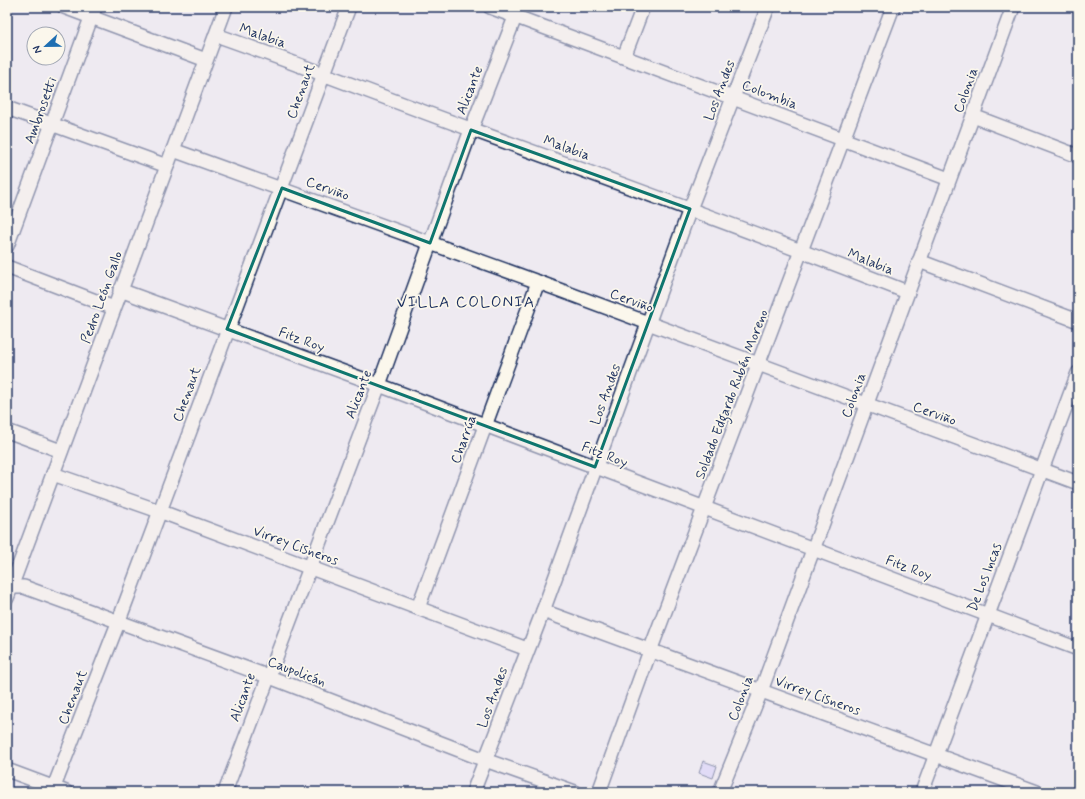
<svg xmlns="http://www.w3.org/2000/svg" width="1085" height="799" viewBox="0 0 1085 799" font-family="Mynerve,sans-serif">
<rect width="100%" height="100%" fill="#eeeaf1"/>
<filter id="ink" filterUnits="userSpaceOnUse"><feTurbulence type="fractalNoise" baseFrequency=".025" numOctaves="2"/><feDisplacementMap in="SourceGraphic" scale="8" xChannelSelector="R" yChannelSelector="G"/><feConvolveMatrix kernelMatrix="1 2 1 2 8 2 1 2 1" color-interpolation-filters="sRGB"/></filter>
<g filter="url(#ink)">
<polygon fill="#d0cafd" stroke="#1b2f5e" points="703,761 717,766 713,778 699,773"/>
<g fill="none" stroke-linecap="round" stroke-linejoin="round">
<defs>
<g id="minor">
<polyline points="64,7 206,60"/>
<polyline points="490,7 949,179"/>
<path d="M216,35C302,65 387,99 473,130C618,183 763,235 907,292"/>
<polyline points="624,57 643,7"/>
<polyline points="7,108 167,166"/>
<polyline points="973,116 1078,156"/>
<polyline points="173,150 538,282 1078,483"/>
<polyline points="7,246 95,7"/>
<polyline points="919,261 1078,321"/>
<polyline points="7,267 114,308"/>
<polyline points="120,290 379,385 1078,649"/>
<polyline points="7,431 61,451"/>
<polyline points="53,474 159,511 527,649"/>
<polyline points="7,587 24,587 267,676 485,760 575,792"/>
<polyline points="7,598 226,7"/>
<polyline points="418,608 538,282"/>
<polyline points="543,611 1037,792"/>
<polyline points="7,770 66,792"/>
<polyline points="52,792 118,623 349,7"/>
<polyline points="225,792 379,385 471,130 519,7"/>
<polyline points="473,792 543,611 690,209 768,7"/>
<polyline points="599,792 650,651 893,7"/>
<polyline points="720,792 761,691 1013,7"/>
<polyline points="922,792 1078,373"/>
</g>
</defs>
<use href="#minor" stroke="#1b2f5e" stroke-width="16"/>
<use href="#minor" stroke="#fbf7ec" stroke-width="13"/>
</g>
</g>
<path d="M0 0H1085V799H0ZM471,130L690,209L595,467L227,329L282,188L430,243Z" fill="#eeeaf1" fill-opacity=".55" fill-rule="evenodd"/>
<path fill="none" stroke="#0f766e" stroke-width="3" stroke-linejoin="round" d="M471,130L690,209L595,467L227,329L282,188L430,243Z"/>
<g text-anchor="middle" stroke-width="3.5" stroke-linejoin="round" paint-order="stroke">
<g font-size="14" fill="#1b2f5e" stroke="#fbf7ec">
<text transform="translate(263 35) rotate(19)" y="5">Malabia</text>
<text transform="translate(469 90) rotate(-69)" y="5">Alicante</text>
<text transform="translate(719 90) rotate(-69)" y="5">Los Andes</text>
<text transform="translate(965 90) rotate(-70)" y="5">Colonia</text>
<text transform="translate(300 91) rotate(-70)" y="5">Chenaut</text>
<text transform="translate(770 94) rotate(21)" y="5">Colombia</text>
<text transform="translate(40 110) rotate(-70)" y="5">Ambrosetti</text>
<text transform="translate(567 147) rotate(20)" y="5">Malabia</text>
<text transform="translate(328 188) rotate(20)" y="5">Cerviño</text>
<text transform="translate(871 261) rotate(22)" y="5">Malabia</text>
<text transform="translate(101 297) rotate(-70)" y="5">Pedro León Gallo</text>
<text transform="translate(632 300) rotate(20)" y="5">Cerviño</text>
<text transform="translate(302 339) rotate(20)" y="5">Fitz Roy</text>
<text transform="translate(186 394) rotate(-70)" y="5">Chenaut</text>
<text transform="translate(358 394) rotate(-69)" y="5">Alicante</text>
<text transform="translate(605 394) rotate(-70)" y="5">Los Andes</text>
<text transform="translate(731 394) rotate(-69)" y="5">Soldado Edgardo Rubén Moreno</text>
<text transform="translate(853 395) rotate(-70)" y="5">Colonia</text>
<text transform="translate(935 413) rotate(20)" y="5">Cerviño</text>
<text transform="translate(463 439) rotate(-70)" y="5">Charrúa</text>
<text transform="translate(605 454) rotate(21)" y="5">Fitz Roy</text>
<text transform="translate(296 545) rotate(20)" y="5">Virrey Cisneros</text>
<text transform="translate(909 567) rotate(20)" y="5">Fitz Roy</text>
<text transform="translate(984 577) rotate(-69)" y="5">De Los Incas</text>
<text transform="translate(297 671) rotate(21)" y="5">Caupolicán</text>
<text transform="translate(818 695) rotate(20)" y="5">Virrey Cisneros</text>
<text transform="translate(72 697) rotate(-69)" y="5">Chenaut</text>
<text transform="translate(242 697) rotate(-70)" y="5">Alicante</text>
<text transform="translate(492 697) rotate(-70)" y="5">Los Andes</text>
<text transform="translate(740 698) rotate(-69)" y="5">Colonia</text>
</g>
<g font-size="16" letter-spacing="1" fill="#1b2f5e" stroke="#fbf7ec">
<text x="466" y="307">VILLA COLONIA</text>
</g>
</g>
<rect width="1085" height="799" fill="none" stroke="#fbf7ec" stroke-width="24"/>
<rect x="12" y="12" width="1061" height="775" fill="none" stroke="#1b2f5e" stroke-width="1.5" filter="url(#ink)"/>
<g transform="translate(46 46) rotate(248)"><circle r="19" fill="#fbf7ec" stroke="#a1a7b3"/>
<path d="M0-3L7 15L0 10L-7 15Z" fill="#1f6fb2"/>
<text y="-6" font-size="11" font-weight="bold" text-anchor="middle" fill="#1b2f5e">N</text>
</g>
</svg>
